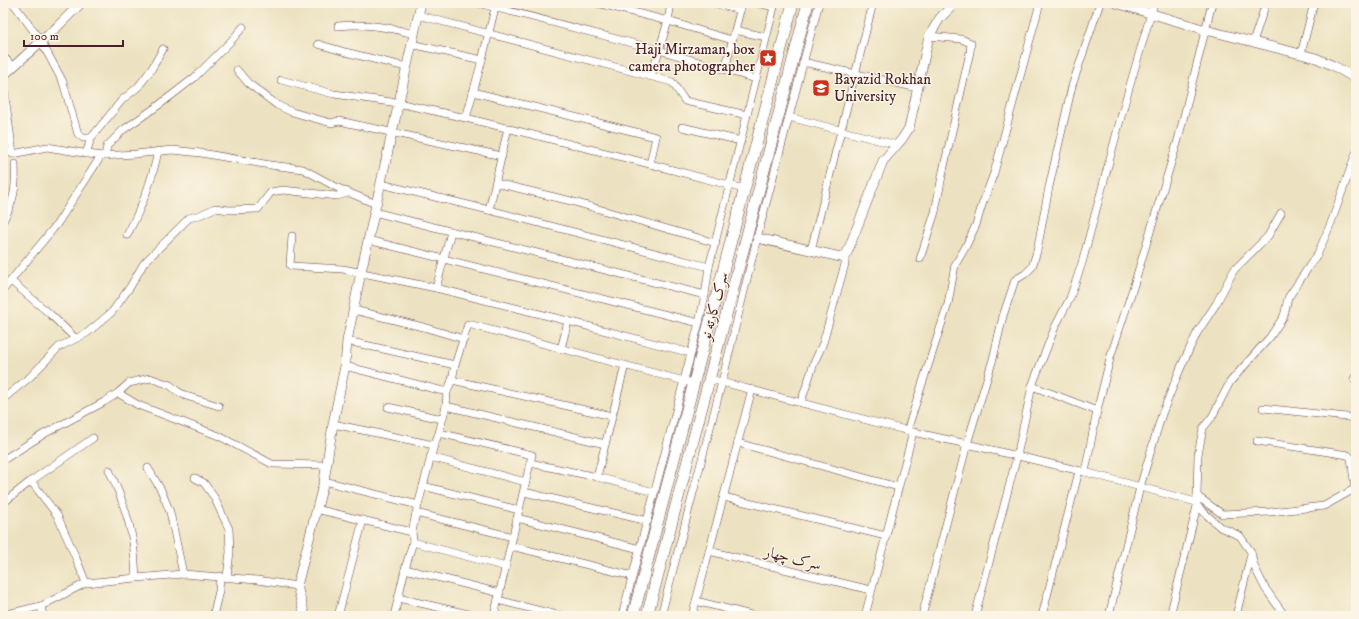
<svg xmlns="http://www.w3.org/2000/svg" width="1359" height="619" viewBox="0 0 1359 619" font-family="'IM FELL DW Pica',Amiri,serif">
<rect width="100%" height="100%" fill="#fcf5e5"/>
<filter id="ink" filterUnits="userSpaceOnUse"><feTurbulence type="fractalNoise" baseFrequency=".025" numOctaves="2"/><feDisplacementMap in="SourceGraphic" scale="8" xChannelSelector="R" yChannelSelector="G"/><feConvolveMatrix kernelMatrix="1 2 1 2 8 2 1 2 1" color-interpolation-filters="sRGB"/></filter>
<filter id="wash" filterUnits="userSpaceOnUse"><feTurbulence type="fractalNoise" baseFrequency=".012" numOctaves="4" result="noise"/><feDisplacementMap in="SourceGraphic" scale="16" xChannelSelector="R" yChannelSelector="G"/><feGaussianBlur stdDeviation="0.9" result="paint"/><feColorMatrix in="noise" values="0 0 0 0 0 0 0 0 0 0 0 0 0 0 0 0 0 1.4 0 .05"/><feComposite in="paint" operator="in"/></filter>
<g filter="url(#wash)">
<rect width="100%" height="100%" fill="#ece2c1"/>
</g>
<g filter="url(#ink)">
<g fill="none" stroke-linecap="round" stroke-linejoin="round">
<defs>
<g id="minor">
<polyline points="13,3 41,41 63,82 78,134 83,138 91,138"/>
<polyline points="478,3 659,50 756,79"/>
<polyline points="597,3 668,21 732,40"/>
<polyline points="713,3 740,10"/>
<polyline points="758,3 774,7"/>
<polyline points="418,15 672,82 685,101 747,115"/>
<path d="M338,26C365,23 388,27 414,34"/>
<polyline points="735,30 766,37"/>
<polyline points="1253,42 1266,3"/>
<polyline points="318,44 345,52 406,67"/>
<polyline points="411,44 482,60"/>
<polyline points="1301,54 1314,3"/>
<polyline points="3,56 13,67"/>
<polyline points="803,62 918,88"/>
<polyline points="725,69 742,3"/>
<polyline points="237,70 248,83 277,105 292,112 331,123 339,121 502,156"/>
<polyline points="651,77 668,21 671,3"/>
<polyline points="1353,77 1356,66"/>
<polyline points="281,80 334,94 398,103 466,118 650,164 744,189"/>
<polyline points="3,82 13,154"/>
<polyline points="473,92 656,137 650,164"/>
<polyline points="789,117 897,145"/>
<polyline points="466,118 482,60 496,4"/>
<polyline points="682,127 741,141"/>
<polyline points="3,148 7,152 13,154 47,147 101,156 136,154 172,150 201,153 270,165 303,169 338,188 376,204"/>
<polyline points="86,154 91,138 122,100 138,87 151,70 163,49"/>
<polyline points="105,156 107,146 123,130 159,105 194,78 231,41 243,27"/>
<polyline points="496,183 571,201 716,243"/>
<polyline points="381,184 489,210 709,267"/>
<polyline points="489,210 508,128"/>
<polyline points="374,212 705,295"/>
<path d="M3,221C15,199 16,188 15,164"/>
<path d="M127,235C142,207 152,182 158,151"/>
<polyline points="292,236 290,265 291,266 343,269 436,288 568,321 691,353"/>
<polyline points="368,240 699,323"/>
<polyline points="811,250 873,3"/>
<polyline points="920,259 935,212 943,171 970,52 971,43 961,39 929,36"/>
<polyline points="11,281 50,314 75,338"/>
<polyline points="436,288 451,232"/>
<polyline points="3,290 57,224 101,156"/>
<polyline points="354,310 423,327 464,339"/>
<polyline points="347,341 455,365"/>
<polyline points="561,349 568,321"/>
<polyline points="345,366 447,392"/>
<polyline points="710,379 913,432 967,444 1085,472 1196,502"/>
<polyline points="1354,379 1356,376"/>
<polyline points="452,380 612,416"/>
<polyline points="1032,386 1097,411"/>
<polyline points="118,393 138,405 219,436 272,464 327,465"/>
<polyline points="3,399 30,377 59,347 87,333 112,312 130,287 144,263 189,218 200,215 215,208 229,210 258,209 271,192 283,190 337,196 348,193"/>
<polyline points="801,402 814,363 823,343 845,264 845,258"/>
<polyline points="446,406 605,444"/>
<polyline points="388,407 442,419"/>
<polyline points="1263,408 1356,418"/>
<polyline points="333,424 434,445"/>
<polyline points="907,431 948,304 955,265 965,248 976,225 982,205 994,173 1040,3"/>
<polyline points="439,433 532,455 494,616"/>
<polyline points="1257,441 1348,455 1351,458 1355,488"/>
<polyline points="738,443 898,487"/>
<polyline points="430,457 526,482"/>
<polyline points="3,460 44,434 104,402 118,393 129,383 150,378 170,385 177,391 186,396 219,406"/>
<polyline points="530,463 597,477 654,492"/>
<polyline points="148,468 161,490 170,512 183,574"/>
<path d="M109,470C120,493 129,518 133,543C135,555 135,566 136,578"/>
<polyline points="1085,472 1097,411 1111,355 1133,288 1178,140 1212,3"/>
<polyline points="597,477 625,365"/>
<polyline points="195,478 204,483 214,497 229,529 230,552 227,577"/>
<polyline points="31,481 57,515 76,558 86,583"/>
<polyline points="324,481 418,505"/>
<polyline points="423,486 519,510"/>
<polyline points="524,492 648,521"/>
<polyline points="1197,496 1198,455 1203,428 1212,417 1230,382 1270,337 1284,316 1288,298 1318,253 1331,223 1356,153"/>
<polyline points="724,497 886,536"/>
<polyline points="3,503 31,481 93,438"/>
<polyline points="316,509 412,532"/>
<polyline points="416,513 513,537"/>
<polyline points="517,518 640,549"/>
<polyline points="413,542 506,567"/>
<polyline points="511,546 633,576"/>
<polyline points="709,551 871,590"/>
<polyline points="405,569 500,593"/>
<polyline points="398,598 477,616"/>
<polyline points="498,600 561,616"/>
<polyline points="696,601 755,616"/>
<polyline points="41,606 43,616"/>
<polyline points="3,615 41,606 86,583 136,578 183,574 257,580 297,586"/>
<polyline points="213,616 219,591 220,576"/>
<polyline points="338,616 363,520"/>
<polyline points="394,616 405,569 413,542 412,532 416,513 434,445 439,433 446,406 447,392 452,380 455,365 468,324 688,382"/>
<polyline points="622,616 699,323 705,295 709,267 775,3"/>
<polyline points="661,616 722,382 757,238 819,3"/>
<polyline points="692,616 752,389"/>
<polyline points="865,616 913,432"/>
<polyline points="922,616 967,444 993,359 1003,316 1015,280 1025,274 1032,267 1037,251 1049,187 1072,86 1100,3"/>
<polyline points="975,616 1017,456 1032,386 1055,327 1070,298 1082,263 1125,102 1154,3"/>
<polyline points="1042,616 1079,471"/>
<polyline points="1109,616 1140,487 1162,414 1181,367 1197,333 1216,304 1234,270 1268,236 1281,213"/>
<polyline points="1170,616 1197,506"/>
<polyline points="1236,616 1251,554"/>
<polyline points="1285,616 1265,588 1254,566 1251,552 1240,536 1220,527 1197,506 1197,496 1222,514 1270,512 1324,506 1356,488"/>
</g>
<g id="tertiary">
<polyline points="1116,3 1206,30 1316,58 1334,66 1353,77 1356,81"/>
<polyline points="3,76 57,27 81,3"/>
<polyline points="757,238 845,258 883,161 902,139 909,128 929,36 940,18 955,3"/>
<polyline points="305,616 297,586 324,481 333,424 345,366 347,341 361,272 421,3"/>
</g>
<g id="trunk">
<path d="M633,616C688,412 739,207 793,3"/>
<polyline points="647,616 808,3"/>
</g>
</defs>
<use href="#minor" stroke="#623c42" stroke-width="8"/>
<use href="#tertiary" stroke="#623c42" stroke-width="10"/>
<use href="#trunk" stroke="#623c42" stroke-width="12"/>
<use href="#minor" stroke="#fff" stroke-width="7"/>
<use href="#tertiary" stroke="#fff" stroke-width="9"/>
<use href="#trunk" stroke="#fff" stroke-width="11"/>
</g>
</g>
<defs>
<symbol id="sight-square" viewBox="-11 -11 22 22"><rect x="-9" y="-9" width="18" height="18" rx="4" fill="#c8321e" stroke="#fcf5e5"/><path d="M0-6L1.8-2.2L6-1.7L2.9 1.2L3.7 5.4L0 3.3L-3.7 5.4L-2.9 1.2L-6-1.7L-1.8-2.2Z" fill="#fff"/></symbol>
<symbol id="university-square" viewBox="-11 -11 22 22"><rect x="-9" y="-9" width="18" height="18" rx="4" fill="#c8321e" stroke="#fcf5e5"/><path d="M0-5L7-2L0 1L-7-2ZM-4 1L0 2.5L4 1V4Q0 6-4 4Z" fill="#fff"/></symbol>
</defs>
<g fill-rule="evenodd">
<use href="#sight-square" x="758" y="48" width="20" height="20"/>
<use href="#university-square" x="811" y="78" width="20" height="20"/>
</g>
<g text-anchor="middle" stroke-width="3" stroke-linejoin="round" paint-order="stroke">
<g font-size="15" fill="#4a1f2b" stroke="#fcf5e5" text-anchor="end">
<text x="755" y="54">Haji Mirzaman, box<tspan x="755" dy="17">camera photographer</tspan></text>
<text x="834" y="84" text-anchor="start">Bayazid Rokhan<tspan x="834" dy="17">University</tspan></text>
</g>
<g font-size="15" fill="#4a1f2b" stroke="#fcf5e5">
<text transform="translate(714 306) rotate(-75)" y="5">سرک کارته نو</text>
<text transform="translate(793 558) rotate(14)" y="5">سرک چهار</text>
</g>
</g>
<rect width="1359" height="619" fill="none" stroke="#fcf5e5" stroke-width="16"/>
<path d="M24 40v6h99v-6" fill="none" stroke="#4a1f2b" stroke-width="2"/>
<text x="30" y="40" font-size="12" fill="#4a1f2b" stroke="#fcf5e5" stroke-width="3" paint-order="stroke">100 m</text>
</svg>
